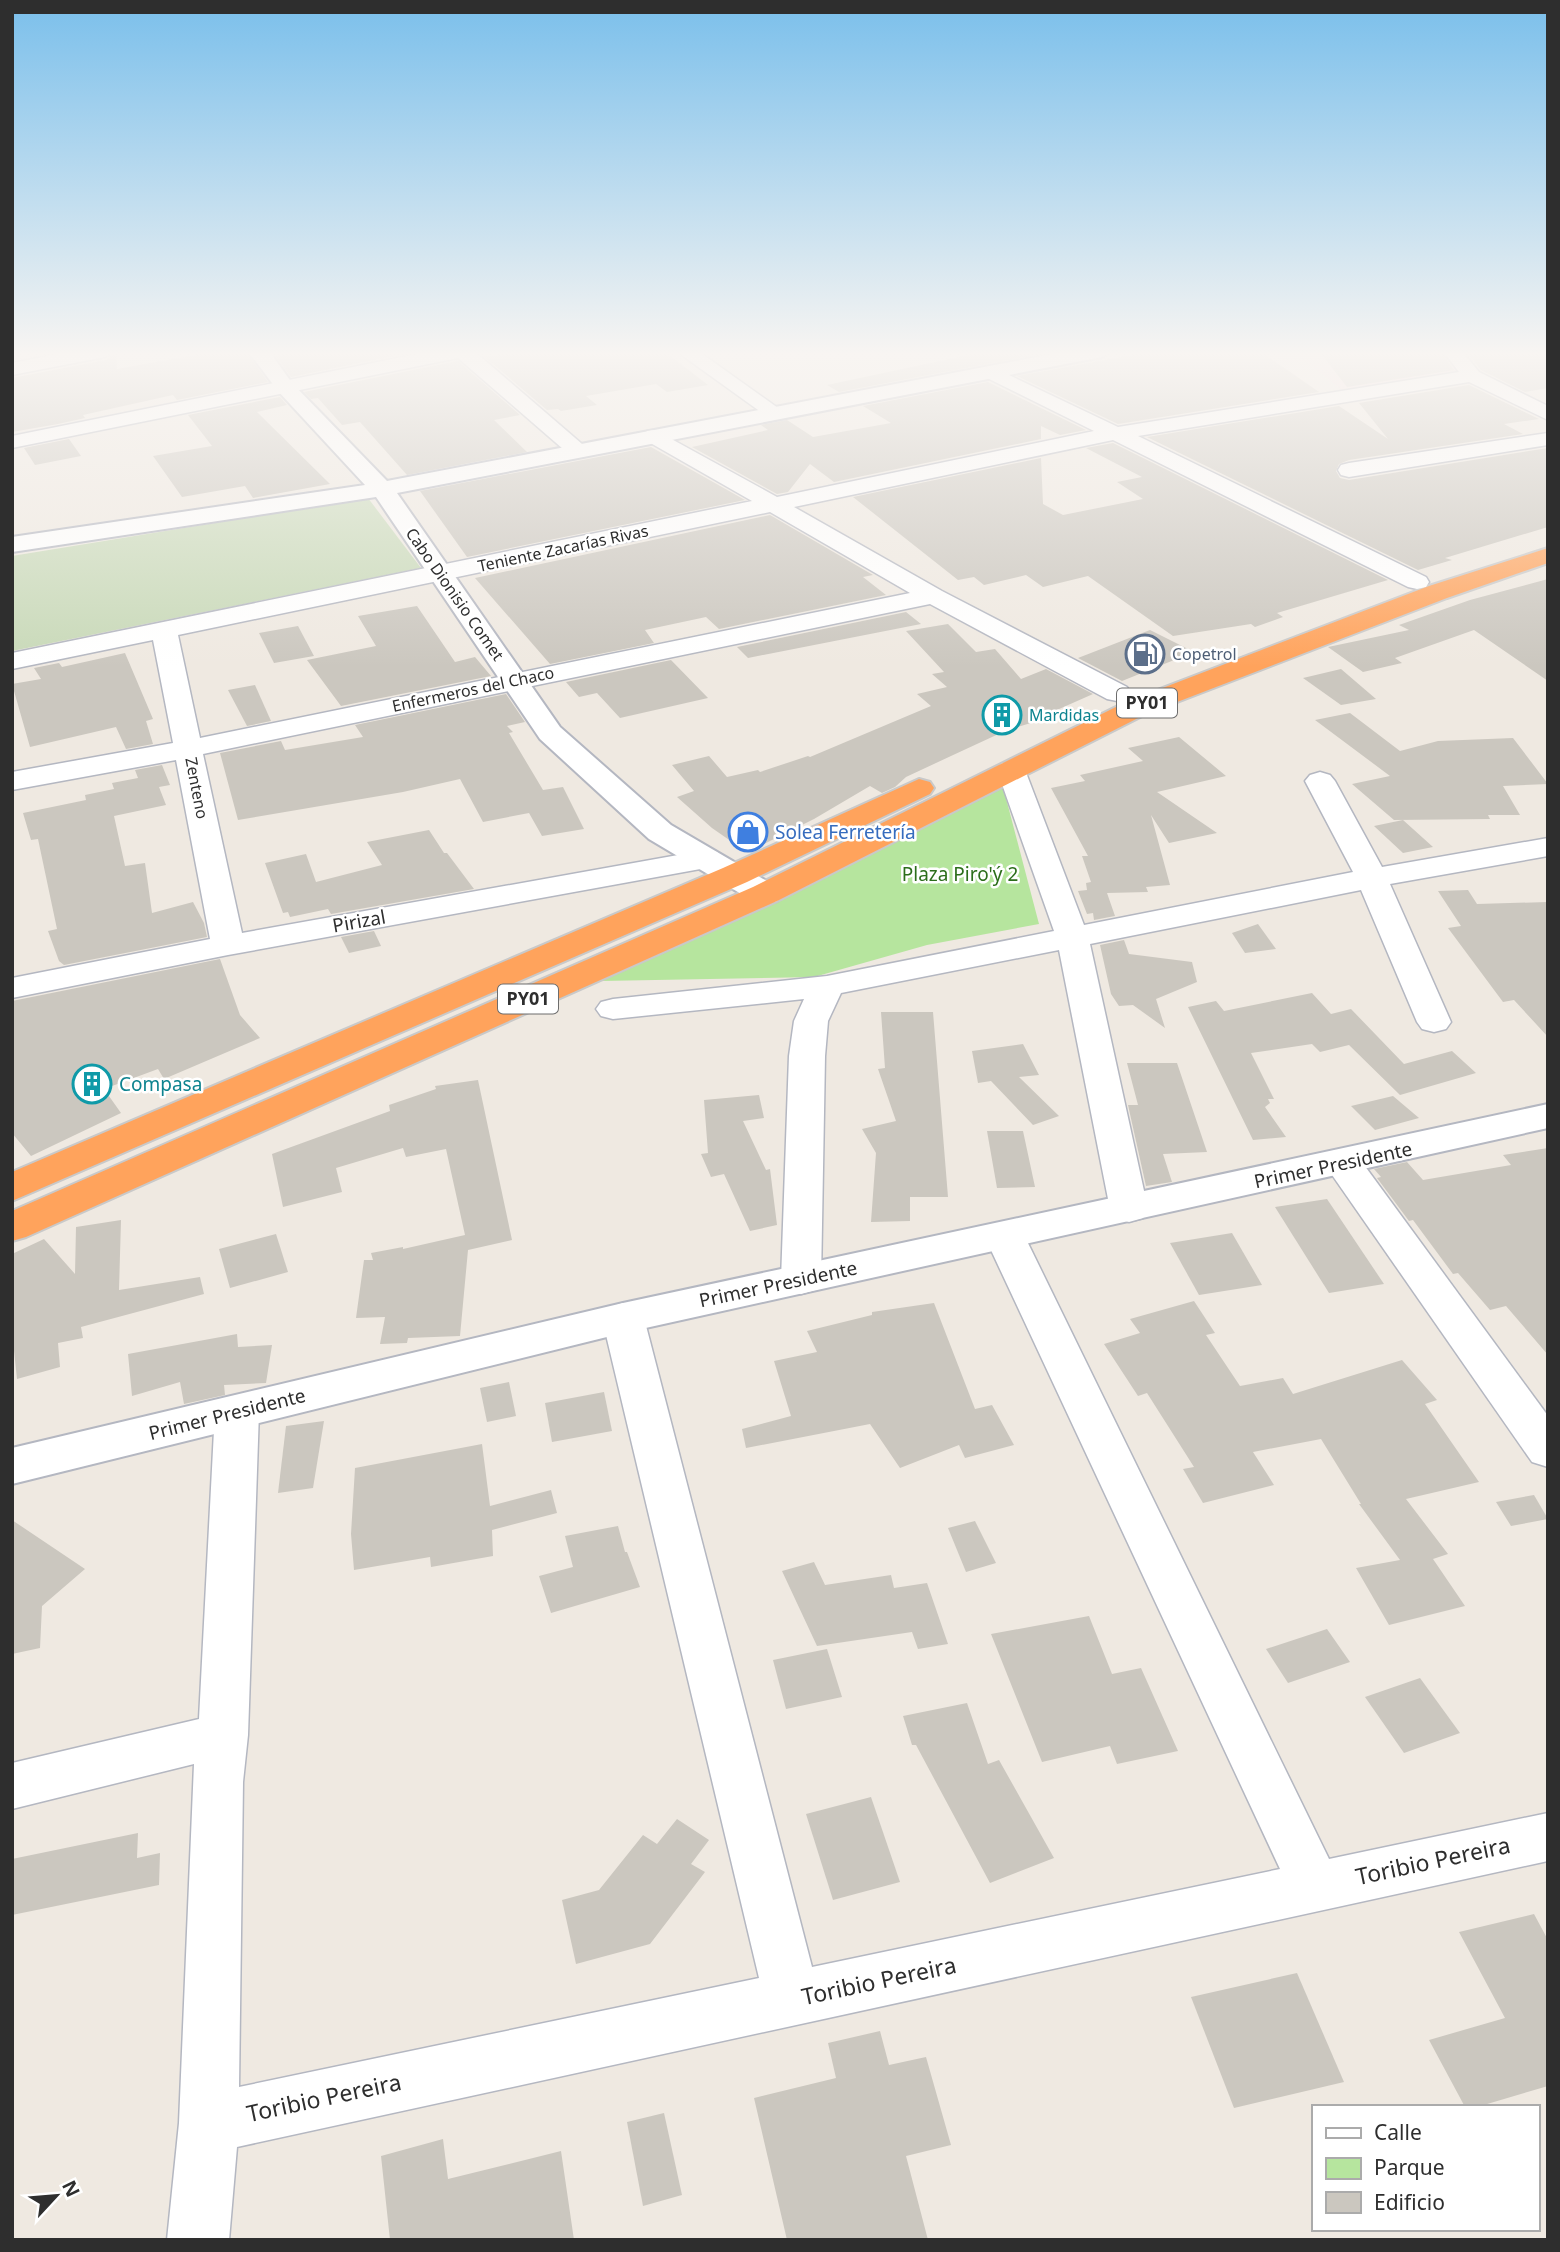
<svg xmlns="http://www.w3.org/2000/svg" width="1560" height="2252" viewBox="0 0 1560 2252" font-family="'Noto Sans',sans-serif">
<rect width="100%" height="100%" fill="#efe9e1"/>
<polygon fill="#f5dfe0" points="1272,351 1440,351 1457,372 1342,390 1305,361 1284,362"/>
<polygon fill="#b6e59e" points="1002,783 1039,924 927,945 814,977 601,981"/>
<polygon fill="#c8d9b8" points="368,498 421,568 12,651 12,556"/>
<g fill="#cbc7bf">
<polygon points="217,351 246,351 268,382 177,400 173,395 83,415 85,418 58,424 12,432 12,378 106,360 116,353 117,369"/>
<polygon points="272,351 412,351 412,352 291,377"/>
<polygon points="520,351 664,351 708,385 667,392 656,384 586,396 597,405 561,411 558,409 547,410 485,357"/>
<polygon points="987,351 1050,352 839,392 827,385"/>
<polygon points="1155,351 1260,351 1319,392 1118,424 1017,376"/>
<polygon points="1319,351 1441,351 1454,370 1347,387"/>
<polygon points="1466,351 1548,351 1548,388 1525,392 1481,370"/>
<polygon points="458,361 520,415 494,420 527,452 407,475 360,422 342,425 318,398 311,399 304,392"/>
<polygon points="988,382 1086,430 1060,435 1041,426 1041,439 834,482 810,464 788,492 777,494 692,447 768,430 761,425 787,420 813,437 891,423 863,406"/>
<polygon points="1469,385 1539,419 1504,424 1523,434 1349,460 1339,464 1336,471 1340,478 1349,480 1548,448 1548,527 1445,558 1452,560 1418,570 1147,437 1339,406 1388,439 1359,403"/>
<polygon points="280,397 287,405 257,412 330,484 253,498 245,486 182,497 153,456 212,446 188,415"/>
<polygon points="69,439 81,456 35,465 24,448"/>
<polygon points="1113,443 1388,580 1277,613 1283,617 1255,627 1251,624 1173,636 1088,576 1043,587 1026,575 984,585 974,577 958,580 853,497 1041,458 1043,504 1063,515 1143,499 1117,482 1142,477 1086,448"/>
<polygon points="651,447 745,500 467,557 420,491"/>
<polygon points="770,515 873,575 863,577 886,595 719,629 706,617 645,630 654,643 550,664 475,578"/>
<polygon points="1548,579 1548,681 1474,630 1395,658 1402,663 1363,672 1328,647 1409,630 1399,625 1470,600"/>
<polygon points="417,606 455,662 475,657 491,676 341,706 307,660 376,646 358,616"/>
<polygon points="906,612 921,624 748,658 737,647"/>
<polygon points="948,624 976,652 995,649 1021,679 1046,669 1093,694 1032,721 1034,722 1005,731 951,756 906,777 895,787 882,793 870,786 814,819 758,847 735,844 712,828 677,797 694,791 672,765 709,756 727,777 758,770 760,772 808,756 810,757 931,706 917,694 947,687 932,674 944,672 906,631"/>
<polygon points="298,626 314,656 274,663 259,633"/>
<polygon points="1150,630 1194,652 1122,681 1078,658"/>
<polygon points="125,653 153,719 146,721 153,744 126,749 116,727 30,747 12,684 41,679 34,668 59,663 62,667"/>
<polygon points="671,660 708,698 620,718 597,693 579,697 566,682"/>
<polygon points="1341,669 1376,699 1341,705 1303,678"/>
<polygon points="255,685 271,721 247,726 228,690"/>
<polygon points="506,694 525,722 507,726 513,732 509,733 543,790 563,787 584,829 542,836 529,813 483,822 460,779 403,792 238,820 220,753 281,741 285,750 363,737 355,725"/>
<polygon points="1350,713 1400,751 1438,741 1513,738 1548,784 1503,786 1520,815 1488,815 1490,819 1394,820 1352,784 1390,776 1315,720"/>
<polygon points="1179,737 1226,776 1157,792 1217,833 1169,843 1151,815 1170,885 1146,887 1148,892 1107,893 1115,916 1094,920 1093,913 1087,914 1078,891 1087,890 1086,883 1091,882 1082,856 1088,856 1051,788 1085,781 1080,775 1143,761 1128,748"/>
<polygon points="162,765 170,785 159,787 166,805 114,816 125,866 145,863 152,913 193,902 204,923 207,937 64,965 59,961 48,931 57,929 38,839 31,840 23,813 86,800 85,795 114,789 112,783 138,778 135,770"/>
<polygon points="1403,820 1433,847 1403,853 1374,826"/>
<polygon points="429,830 444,853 447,853 474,889 331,914 328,909 290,917 288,912 283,913 265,863 306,854 316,882 382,865 367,842"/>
<polygon points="1468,890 1477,904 1548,902 1548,1037 1514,1000 1503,1002 1448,928 1461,926 1438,891"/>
<polygon points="1258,924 1276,949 1245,953 1232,933"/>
<polygon points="374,931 381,946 349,953 341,937"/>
<polygon points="1124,940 1129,954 1192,962 1197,982 1156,999 1165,1028 1133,1005 1119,1006 1111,994 1100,945"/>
<polygon points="220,959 240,1015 260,1038 164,1079 158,1069 104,1089 121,1113 31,1156 12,1133 12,1001"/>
<polygon points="1312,993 1331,1014 1351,1009 1404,1064 1452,1051 1476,1073 1400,1095 1349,1045 1320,1052 1312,1044 1251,1053 1274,1099 1268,1099 1270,1103 1265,1107 1286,1137 1253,1140 1188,1007 1216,1001 1224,1011"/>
<polygon points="881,1012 933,1012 948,1197 910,1197 910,1221 871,1222 876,1153 862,1129 896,1121 878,1069 885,1068"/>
<polygon points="1023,1044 1039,1075 1019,1077 1059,1116 1033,1125 991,1081 978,1083 972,1051"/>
<polygon points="1127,1063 1177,1063 1207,1152 1163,1154 1172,1182 1146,1186 1128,1105 1138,1105"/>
<polygon points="478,1080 512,1240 468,1250 460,1336 408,1338 407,1343 380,1344 385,1317 356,1318 364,1260 373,1260 371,1253 403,1247 403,1249 465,1235 446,1149 406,1157 403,1148 336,1168 342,1192 283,1207 272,1154 390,1111 389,1105 436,1089 435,1086"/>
<polygon points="759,1095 764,1118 743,1121 766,1170 770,1169 777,1225 750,1231 724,1174 711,1177 701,1154 708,1153 704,1100"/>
<polygon points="1393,1096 1419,1118 1375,1130 1351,1106"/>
<polygon points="987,1131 1023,1131 1035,1187 997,1188"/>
<polygon points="1548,1148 1548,1355 1506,1306 1490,1310 1458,1273 1453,1274 1413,1220 1409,1221 1377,1178 1381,1177 1374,1169 1407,1162 1423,1180 1511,1165 1503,1155"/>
<polygon points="1327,1199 1384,1284 1329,1293 1275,1207"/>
<polygon points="121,1220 119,1290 200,1277 204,1294 81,1327 83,1338 58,1343 60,1367 17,1379 12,1332 12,1254 44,1239 75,1274 76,1227"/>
<polygon points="1232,1233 1262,1285 1199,1295 1170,1243"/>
<polygon points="276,1234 288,1272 230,1288 219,1249"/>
<polygon points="1194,1301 1215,1333 1206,1335 1240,1386 1283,1378 1293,1394 1402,1360 1437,1400 1425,1404 1479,1482 1406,1499 1448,1554 1433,1559 1465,1606 1389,1625 1356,1568 1400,1560 1359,1504 1361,1504 1321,1439 1253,1452 1274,1485 1203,1503 1183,1469 1194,1467 1147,1393 1138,1396 1104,1344 1140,1333 1130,1319"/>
<polygon points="934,1303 975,1409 992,1405 1014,1445 965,1458 959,1445 900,1468 870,1424 746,1448 742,1429 791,1416 774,1361 817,1352 807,1331 872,1315 872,1312"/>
<polygon points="237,1334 238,1347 272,1345 266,1383 224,1385 225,1395 184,1404 180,1382 132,1396 128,1354"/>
<polygon points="509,1382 516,1416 487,1422 480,1388"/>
<polygon points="604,1392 612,1431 552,1442 545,1403"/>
<polygon points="324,1421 313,1488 278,1493 286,1426"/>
<polygon points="482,1444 490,1506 551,1490 557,1513 492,1530 493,1556 431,1567 430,1557 354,1570 351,1534 355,1468"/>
<polygon points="1534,1495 1548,1519 1511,1526 1496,1502"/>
<polygon points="12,1520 85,1569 42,1606 40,1648 12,1654"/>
<polygon points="975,1521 996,1563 966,1572 948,1528"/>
<polygon points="618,1526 625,1552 627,1552 640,1587 551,1613 539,1576 573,1567 565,1536"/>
<polygon points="814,1562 825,1585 891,1575 894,1588 927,1583 948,1644 918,1649 912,1632 817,1646 782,1571"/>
<polygon points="1089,1616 1112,1674 1141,1668 1178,1751 1117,1764 1110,1746 1042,1762 991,1634"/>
<polygon points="1327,1629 1350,1662 1288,1683 1266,1649"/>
<polygon points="827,1649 842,1697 786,1709 773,1660"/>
<polygon points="1420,1678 1460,1733 1404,1753 1365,1697"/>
<polygon points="967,1703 988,1764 999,1760 1054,1858 990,1883 916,1745 912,1745 903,1716"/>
<polygon points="871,1797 900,1882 833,1900 806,1814"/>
<polygon points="677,1819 709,1840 691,1864 705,1872 650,1944 576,1964 562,1900 599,1890 643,1835 657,1844"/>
<polygon points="138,1833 137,1858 160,1853 159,1885 12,1915 12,1859"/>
<polygon points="1534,1914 1548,1940 1548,2086 1477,2107 1465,2107 1429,2040 1505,2018 1459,1932"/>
<polygon points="1297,1973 1344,2082 1234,2108 1191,1997"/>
<polygon points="880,2031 889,2065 926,2057 951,2145 906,2156 928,2240 787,2240 754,2098 836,2078 828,2043"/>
<polygon points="664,2113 682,2195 643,2206 627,2122"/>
<polygon points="443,2139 448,2179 561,2151 574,2240 390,2240 381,2156"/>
</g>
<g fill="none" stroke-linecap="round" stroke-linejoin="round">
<defs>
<g id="street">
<polygon points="73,351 114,351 105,357 12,375 12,363"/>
<polygon points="432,351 474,351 589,450 586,455 570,455 458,358 12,448 12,436"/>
<polygon points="676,351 698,351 785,413 782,417 768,417"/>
<path d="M1443,351H1462L1479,372L1548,406V420L1469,382L1138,436L1426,577L1429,582L1426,587L1417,589L1408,587L1113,440L794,507L942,591L1127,687L1131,693L1127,699L1117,701L1107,699L930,604L203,754L242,933L706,850L717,852L721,859L717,866L706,868L228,955L12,998V978L210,939L176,760L12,790V772L173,743L153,640L12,669V653L752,501L647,441L644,436L647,431L655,430L777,497L1094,431L983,376L980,372L983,368L990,366L1118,427L1459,372ZM770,512L910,593L200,738L178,635Z"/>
<polygon points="1548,433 1548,445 1349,477 1341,475 1338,470 1341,465 1349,463"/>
<polygon points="1011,761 1021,764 1025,770 1084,925 1353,872 1305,781 1310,775 1320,772 1330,775 1335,781 1382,867 1548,838 1548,856 1390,884 1451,1022 1446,1029 1434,1032 1422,1029 1417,1022 1361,890 1090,944 1148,1209 1143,1218 1129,1222 1115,1218 1110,1209 1059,950 841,993 828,1021 825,1056 821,1280 815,1290 801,1294 787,1290 781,1280 789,1056 794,1021 804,999 613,1019 601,1016 596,1009 601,1002 613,999 827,976 1054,931 997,770 1001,764"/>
<polygon points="1343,1151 1356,1154 1548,1416 1548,1467 1532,1462 1330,1172 1324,1163 1330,1154"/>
<polygon points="1004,1222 1018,1226 1024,1235 1329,1859 1548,1813 1548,1861 237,2147 229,2240 167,2240 179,2123 194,1764 12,1809 12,1763 199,1719 215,1411 222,1400 237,1395 252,1400 259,1411 248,1735 243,1782 239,2087 759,1978 602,1318 608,1308 623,1303 638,1308 644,1318 812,1967 1280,1869 984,1235 990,1226"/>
</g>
<g id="secondary">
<polygon points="248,351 269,351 292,383 387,481 1068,351 1112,351 1102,357 397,493 560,727 671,825 777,887 782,894 777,901 765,904 753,901 649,839 540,739 376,497 12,552 12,537 365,485 278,391"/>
<polygon points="1548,1104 1548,1128 623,1333 12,1484 12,1448 623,1303"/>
</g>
<g id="highway">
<polygon points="1548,548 1548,563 1447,598 1146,714 777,901 26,1237 12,1241 12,1211 753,887 1126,702 1429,586"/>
<polygon points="919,779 930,782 934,788 930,794 747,882 12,1201 12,1172 723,868"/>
</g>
</defs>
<use href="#street" stroke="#b4b7c1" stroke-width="3"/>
<use href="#secondary" stroke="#b4b7c1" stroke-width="4"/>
<use href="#highway" stroke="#c9c9c9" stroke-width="4"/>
<use href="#street" fill="#fff" fill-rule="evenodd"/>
<use href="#secondary" fill="#fff" fill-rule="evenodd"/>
<use href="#highway" fill="#ffa35c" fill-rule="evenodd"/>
</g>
<linearGradient id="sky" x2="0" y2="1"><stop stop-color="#7abfeb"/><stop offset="0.53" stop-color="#f8f5f2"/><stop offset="1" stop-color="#f8f5f2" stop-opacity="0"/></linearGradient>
<rect width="1560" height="667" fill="url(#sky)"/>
<defs>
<symbol id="fuel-ring" viewBox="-11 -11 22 22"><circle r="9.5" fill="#fff" stroke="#5c6f8a" stroke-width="1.5"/><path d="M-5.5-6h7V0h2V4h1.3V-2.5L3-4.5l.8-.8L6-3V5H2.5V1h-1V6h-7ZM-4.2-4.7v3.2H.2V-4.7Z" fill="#5c6f8a"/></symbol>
<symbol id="building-ring" viewBox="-11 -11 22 22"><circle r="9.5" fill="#fff" stroke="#0f9aa8" stroke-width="1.5"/><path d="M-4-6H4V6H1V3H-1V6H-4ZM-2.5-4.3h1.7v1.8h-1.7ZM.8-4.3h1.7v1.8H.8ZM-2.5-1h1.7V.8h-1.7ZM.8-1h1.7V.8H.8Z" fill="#0f9aa8"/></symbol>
<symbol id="shop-ring" viewBox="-11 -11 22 22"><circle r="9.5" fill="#fff" stroke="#3f7fe0" stroke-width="1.5"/><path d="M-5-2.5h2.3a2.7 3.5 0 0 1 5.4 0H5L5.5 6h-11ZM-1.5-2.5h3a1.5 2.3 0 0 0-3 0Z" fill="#3f7fe0"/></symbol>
</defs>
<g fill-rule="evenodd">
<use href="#fuel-ring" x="1123" y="632" width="44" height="44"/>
<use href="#building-ring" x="980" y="693" width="44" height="44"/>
<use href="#shop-ring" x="726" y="810" width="44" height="44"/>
<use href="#building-ring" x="70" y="1062" width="44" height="44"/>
</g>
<g text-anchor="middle" stroke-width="5" stroke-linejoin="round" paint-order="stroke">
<g font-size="16" fill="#2e2e2e" stroke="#fff">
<text transform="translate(563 548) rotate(-12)" y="6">Teniente Zacarías Rivas</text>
<text transform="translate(455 594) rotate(55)" y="6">Cabo Dionisio Comet</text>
<text transform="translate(473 689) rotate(-12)" y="6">Enfermeros del Chaco</text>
<text transform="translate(197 788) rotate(79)" y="6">Zenteno</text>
</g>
<g font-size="16" fill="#4e5e75" stroke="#fff" text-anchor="start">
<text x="1172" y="660">Copetrol</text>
</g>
<g font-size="16" fill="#0d838f" stroke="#fff" text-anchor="start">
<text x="1029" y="721">Mardidas</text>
</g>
<g fill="#fff" stroke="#6d6d6d" stroke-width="2">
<rect x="1117" y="688.5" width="60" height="29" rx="5"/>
<rect x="498" y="984.5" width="60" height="29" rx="5"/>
</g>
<g font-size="18" font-weight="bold" fill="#2e2e2e">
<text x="1147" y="709">PY01</text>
<text x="528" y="1005">PY01</text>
</g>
<g font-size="19" fill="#366cbe" stroke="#fff" text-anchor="start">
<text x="775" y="839">Solea Ferretería</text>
</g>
<g font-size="19" fill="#2c6e1b" stroke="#fff">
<text x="960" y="881">Plaza Piro'ý 2</text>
</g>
<g font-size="19" fill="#2e2e2e" stroke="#fff">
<text transform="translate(359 921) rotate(-10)" y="7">Pirizal</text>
<text transform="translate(1333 1165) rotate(-12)" y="7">Primer Presidente</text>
<text transform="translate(778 1284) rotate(-12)" y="7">Primer Presidente</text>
<text transform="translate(227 1414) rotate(-14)" y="7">Primer Presidente</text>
</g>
<g font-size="19" fill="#0d838f" stroke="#fff" text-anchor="start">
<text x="119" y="1091">Compasa</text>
</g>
<g font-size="23" fill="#2e2e2e" stroke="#fff">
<text transform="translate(1433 1861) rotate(-12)" y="8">Toribio Pereira</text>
<text transform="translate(879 1981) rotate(-12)" y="8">Toribio Pereira</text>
<text transform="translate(324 2098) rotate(-12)" y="8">Toribio Pereira</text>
</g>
</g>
<rect width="1560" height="2252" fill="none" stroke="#2e2e2e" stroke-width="28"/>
<rect x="1312" y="2105" width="228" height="126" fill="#ffffff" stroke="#ababab" stroke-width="2"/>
<rect x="1326" y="2128" width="35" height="10" fill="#ffffff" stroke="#ababab" stroke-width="2"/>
<text x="1374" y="2140" font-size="21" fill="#2e2e2e">Calle</text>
<rect x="1326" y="2158" width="35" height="21" fill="#b6e59e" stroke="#ababab" stroke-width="2"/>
<text x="1374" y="2175" font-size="21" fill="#2e2e2e">Parque</text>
<rect x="1326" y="2192" width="35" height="21" fill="#cbc7bf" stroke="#ababab" stroke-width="2"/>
<text x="1374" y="2210" font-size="21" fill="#2e2e2e">Edificio</text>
<g transform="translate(56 2196) rotate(64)" stroke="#ffffff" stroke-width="5" paint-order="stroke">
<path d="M0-5L12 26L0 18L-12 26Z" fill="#2e2e2e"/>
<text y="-10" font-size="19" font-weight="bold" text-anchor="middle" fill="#2e2e2e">N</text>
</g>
</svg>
